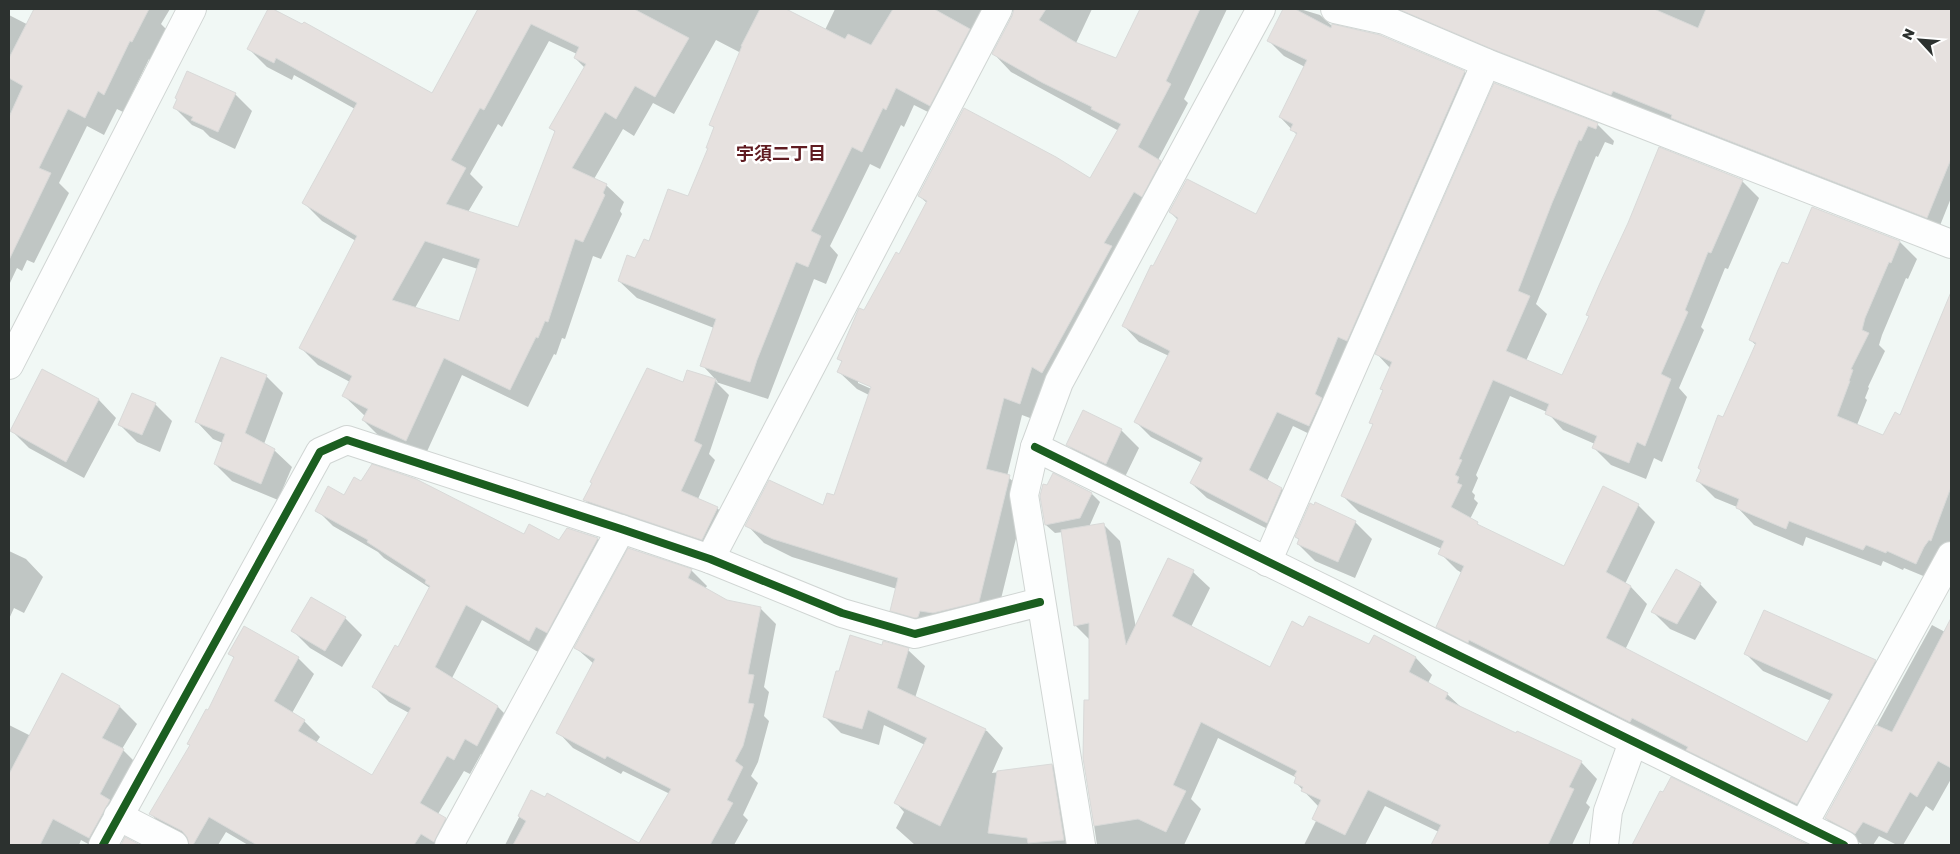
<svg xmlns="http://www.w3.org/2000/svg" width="1960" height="854" viewBox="0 0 1960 854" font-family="'Golos Text','Noto Sans JP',sans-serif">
<rect width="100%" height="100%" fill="#f1f8f5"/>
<g fill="#0003" fill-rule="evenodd">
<polygon points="61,9 170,9 161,24 166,29 150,60 149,59 123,112 117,109 104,135 87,126 59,183 69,193 34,263 27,260 22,271 17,268 9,285 9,15 48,35"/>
<path d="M269,9L432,94L480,9H783L825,30L835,9H1092L1076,43L1117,59L1141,9H1227L1184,99L1188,103L1158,160L1178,180L1038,421L1022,415L1007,476L1027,494L996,619L910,628L892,610L897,589L792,557L764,543L747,525L824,506L835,496L869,395L857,389L839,372L843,363L838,358L899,256L927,203L919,196L1090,180L1119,131L1011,72L994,54L1014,11L1008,13L948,122L914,105L904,127L901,125L880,169L870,164L830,246L838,255L826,284L814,279L768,399L716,382L729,395L709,454L715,460L698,499L717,508L732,522L717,553L599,514L585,500L684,384L688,372L718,382L702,365L714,328L637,298L619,281L689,197L709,149L715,129L711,124L741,53L716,40L674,114L653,103L634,136L623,129L594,179L606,185L624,202L620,211L622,214L601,259L593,256L565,339L562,338L556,355L554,354L528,407L462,375L424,458L381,438L363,420L365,416L344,396L350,382L318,365L300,347L356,241L322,221L304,203L355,109L294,75L292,80L267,67L249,49ZM549,41L577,54L575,58L585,68L551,128L556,133L519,228L468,212L483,187L470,174L498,124L502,127ZM443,258L478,269L459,322L415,308ZM858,380L877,388L876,391L858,383Z"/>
<polygon points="1285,9 1300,9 1320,15 1331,25 1380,36 1465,72 1480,88 1324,441 1293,426 1267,481 1282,489 1297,504 1283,537 1207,498 1191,483 1202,463 1151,437 1136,422 1169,356 1139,342 1124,326 1178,220 1170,212 1256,215 1297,135 1280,117 1305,67 1284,56 1269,41"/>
<polygon points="1397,9 1951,9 1951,198 1939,228 1624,101 1622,105 1406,18"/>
<polygon points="1495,85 1598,125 1614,141 1613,145 1605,142 1598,157 1596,156 1536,304 1547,314 1526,361 1562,377 1742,181 1759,198 1728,269 1725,268 1701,327 1704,330 1679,388 1687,397 1662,462 1654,458 1646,479 1611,465 1594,448 1595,444 1563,430 1547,412 1510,396 1476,475 1478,478 1472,492 1475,495 1474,499 1478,503 1470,519 1484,529 1564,568 1638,505 1655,522 1625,584 1631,587 1647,604 1625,650 1808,744 1831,701 1763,671 1746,654 1875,661 1892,678 1814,820 1650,733 1647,738 1454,643 1437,626 1462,573 1457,570 1440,553 1442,549 1359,512 1342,495 1373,425 1371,422 1384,391 1381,389 1390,368 1377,354"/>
<polygon points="235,94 252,111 235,149 210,137 203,130 192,125 175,108"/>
<polygon points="1900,242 1917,259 1908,279 1906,278 1882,335 1879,345 1885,351 1868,387 1869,388 1865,398 1867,400 1857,425 1884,436 1900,416 1951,303 1951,548 1933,580 1904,568 1903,570 1883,561 1881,566 1806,537 1803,546 1754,525 1737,507 1715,498 1698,481 1756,345 1750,340 1789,266"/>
<polygon points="43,370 99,400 116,418 84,478 29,448 12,431"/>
<polygon points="266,376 283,393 264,444 274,450 292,467 278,500 232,481 215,464 223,443 213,439 196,421"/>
<polygon points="155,404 172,421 160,452 137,442 119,424"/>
<polygon points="1083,412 1121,430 1139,448 1123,481 1085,462 1068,445"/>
<polygon points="362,483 524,536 559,541 568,529 598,539 613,555 545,656 482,620 452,678 498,707 513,722 493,761 481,754 470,774 464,771 438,814 445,819 461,835 455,845 248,845 226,832 218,845 190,845 190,842 166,830 151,814 191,746 189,744 209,712 235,659 230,654 298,658 314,674 292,713 304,721 320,737 316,743 373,776 409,713 389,702 374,687 398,649 430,588 384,558 378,552 333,526 317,510 345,497"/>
<polygon points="1092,494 1100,502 1089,527 1103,524 1120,541 1136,628 1193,572 1210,588 1191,627 1270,669 1304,628 1370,646 1375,636 1416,658 1432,675 1428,683 1447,694 1462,708 1516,735 1581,762 1597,779 1586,803 1590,807 1572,845 1432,845 1439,832 1385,806 1365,845 1304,845 1316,821 1313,819 1319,807 1296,783 1297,778 1218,738 1191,799 1201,809 1184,845 1097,845 1084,758 1090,702 1090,640 1075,625 1063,532 1055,533 1046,525"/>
<polygon points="1355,522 1372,539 1355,578 1315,561 1298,544 1300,540 1296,537"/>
<polygon points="9,551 26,559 43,577 24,613 14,608 9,619"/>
<polygon points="691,570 707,586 705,589 726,601 760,608 776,624 764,687 769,692 764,716 769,721 758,762 751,776 758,783 743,815 748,820 734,845 505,845 532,792 545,799 547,795 639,845 670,794 623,771 621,774 573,748 558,732 594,664 576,648"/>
<polygon points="1700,584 1717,602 1695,640 1670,629 1653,612"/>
<polygon points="345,618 362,635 342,667 310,648 293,631"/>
<polygon points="1951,620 1951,779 1933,811 1926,806 1903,845 1897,845 1879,836 1873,845 1864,845 1841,833 1826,818 1932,625 1945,632"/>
<polygon points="883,646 908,650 925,666 915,698 987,731 1003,748 992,773 1052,765 1068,782 1079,845 915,845 896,828 904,812 896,803 925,745 884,725 879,745 841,733 824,716"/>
<polygon points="120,707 137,724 122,749 140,767 90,845 81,840 79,845 9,845 9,725 31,736"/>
<polygon points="1672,779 1806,845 1633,845 1661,792 1664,794"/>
</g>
<g fill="#e6e1df" stroke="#d9dad9" fill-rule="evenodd">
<polygon points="34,9 149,9 132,42 130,41 104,95 98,91 85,118 68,109 39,168 51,173 9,260 9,117 23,86 9,78 9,58"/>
<path d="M268,9H273L302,24L304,22L432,93L478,9H634L689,38L655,97L635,86L616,119L605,112L572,168L607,184L603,193L605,195L583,242L575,239L548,322L545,321L538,338L536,337L510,390L444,358L406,441L362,420L368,409L342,396L352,376L299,348L357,236L302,203L357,103L276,58L274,63L247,49ZM531,24L579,47L574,58L586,64L549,128L555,131L518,227L446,204L466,168L451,160L480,108L484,110ZM425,241L480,259L459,321L392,300Z"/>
<polygon points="760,9 786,9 845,39 848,34 871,45 893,9 934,9 970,29 930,106 896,88 886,110 883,108 862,152 852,147 811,231 821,236 808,267 796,262 757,360 750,382 700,366 716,319 618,281 627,255 635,258 644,239 649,241 668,189 688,196 708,148 706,148 714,127 709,125 742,46 741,46"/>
<polygon points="1014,9 1046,9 1039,20 1075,42 1116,58 1140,9 1200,9 1166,81 1171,84 1138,147 1161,161 1142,197 1134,192 1104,243 1112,246 1042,373 1032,367 1020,404 1004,398 986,469 1010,475 979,602 933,613 920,611 918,617 915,618 890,611 898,578 773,539 745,526 769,480 823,505 827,493 834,495 871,387 837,372 842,361 837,359 859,308 864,310 896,252 899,254 927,201 918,196 964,108 1056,157 1090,178 1121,124 1091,109 1092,107 1043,83 992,54 1012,16"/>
<polygon points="1283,9 1295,9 1331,28 1332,24 1380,35 1465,71 1347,341 1338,337 1315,394 1322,398 1309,426 1277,412 1249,470 1282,488 1267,523 1190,483 1203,458 1134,422 1170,351 1122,326 1151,265 1153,266 1178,218 1169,212 1187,179 1256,214 1297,133 1290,130 1293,124 1279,117 1307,60 1267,41"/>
<polygon points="1398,9 1654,9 1698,28 1706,9 1951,9 1951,159 1927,218 1671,118 1672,115 1613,91 1611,95 1492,49"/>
<polygon points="187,71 236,93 218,132 191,120 193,117 173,108 177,99 175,98"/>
<polygon points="1494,83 1598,123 1596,129 1588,126 1581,141 1579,140 1552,203 1518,291 1530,296 1506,351 1562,375 1589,316 1586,315 1600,283 1628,223 1659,147 1743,180 1711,253 1708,252 1685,310 1688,312 1661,374 1671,379 1645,446 1637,442 1629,463 1592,448 1597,436 1545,414 1549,404 1493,380 1459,459 1462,460 1455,475 1459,477 1457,483 1462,485 1451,507 1478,522 1477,524 1564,566 1603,486 1639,504 1606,572 1631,586 1606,638 1807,742 1833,694 1744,654 1764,610 1876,660 1797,804 1686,750 1688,747 1632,718 1630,722 1469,640 1468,643 1436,627 1464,566 1438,554 1444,541 1341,496 1373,424 1369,423 1383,390 1380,389 1392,362 1375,354"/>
<polygon points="1812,207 1900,241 1891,263 1889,262 1865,318 1862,330 1869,333 1851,369 1853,370 1849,381 1850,381 1837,416 1883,435 1895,412 1900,415 1951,292 1951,487 1931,541 1929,540 1924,547 1916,564 1887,551 1886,553 1866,545 1863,550 1789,521 1786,529 1736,508 1739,499 1696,481 1701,470 1698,468 1718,415 1723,417 1756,343 1749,340 1778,270 1782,262 1788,264"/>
<polygon points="221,357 267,375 245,433 275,449 261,484 214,464 225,434 195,422"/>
<polygon points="647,368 683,382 687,370 716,379 694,441 702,445 681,491 718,507 702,540 583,500 592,483 590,482"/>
<polygon points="42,369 99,399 66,462 10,431"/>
<polygon points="132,393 156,403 142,435 118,425"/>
<polygon points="1083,410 1122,429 1106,464 1066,445"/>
<polygon points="372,464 416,479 524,534 529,524 559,540 567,528 598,538 547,633 536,627 529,641 466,605 435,667 498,706 477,746 465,739 454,760 447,756 420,803 446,818 434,842 421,834 414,845 257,845 209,817 193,845 189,845 187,837 182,831 149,814 190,745 187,744 206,709 208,710 234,657 228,654 244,626 299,657 274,701 305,720 298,731 372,775 411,708 372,687 395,645 398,647 430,586 425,583 426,580 367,542 368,540 315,511 328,486 344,495 354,477 361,481"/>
<polygon points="1053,473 1092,493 1080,518 1045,525 1040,496 1043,484 1047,485"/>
<polygon points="1315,502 1356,521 1338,562 1297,544 1299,539 1295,537 1310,503 1314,505"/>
<polygon points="1104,523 1126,645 1168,558 1194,570 1172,616 1270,667 1292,621 1303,627 1309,616 1369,644 1374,635 1416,657 1409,672 1448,693 1445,699 1516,733 1517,731 1582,761 1569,787 1574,789 1548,845 1431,845 1441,825 1368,790 1345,835 1312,819 1321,800 1301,791 1303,787 1294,783 1296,777 1294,776 1297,771 1201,722 1173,785 1186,791 1166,832 1138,819 1094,826 1083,758 1084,700 1089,700 1089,623 1074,626 1061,530"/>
<polygon points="628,548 692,569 688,578 727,600 761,607 748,674 754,675 748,703 754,704 743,746 735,761 743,767 727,800 733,803 710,845 513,845 526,821 518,816 531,790 545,797 547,793 639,843 671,789 607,756 605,759 556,733 595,659 574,648"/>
<polygon points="1676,569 1701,583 1677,624 1651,612"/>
<polygon points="311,597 346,617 325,651 291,631"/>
<polygon points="1951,618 1951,768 1938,761 1917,797 1910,792 1887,833 1863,822 1855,834 1825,818 1876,725 1892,732"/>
<polygon points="850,635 882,645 883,641 909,648 897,688 986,729 940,826 894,803 927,738 868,710 862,729 823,717 836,671 839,671"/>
<polygon points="62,673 120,706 102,738 124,749 100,794 110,800 89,838 53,819 40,845 9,845 9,774"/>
<polygon points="1052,764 1064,840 1028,843 1027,838 988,833 997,771"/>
<polygon points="1671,777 1796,839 1809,845 1632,845 1660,791 1663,792"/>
<polygon points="125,837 140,845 121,845"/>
</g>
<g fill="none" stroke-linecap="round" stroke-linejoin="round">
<defs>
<g id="street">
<polyline points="1335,9 1385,20 1486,63 1951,244"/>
<polyline points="9,365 192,9"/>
<polyline points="1035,447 1844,845"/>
<polyline points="710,559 998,9"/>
<polyline points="1267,562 1486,63"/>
<polyline points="118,816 174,845"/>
<polyline points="1803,825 1951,556"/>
<polyline points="103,845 320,452 347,440 621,529 710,559 842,613 915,634 1040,602"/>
<polyline points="449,845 621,529"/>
<polyline points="1081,845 1024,495 1035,447 1059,382 1261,9"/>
<polyline points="1604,845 1608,811 1633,742"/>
</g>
</defs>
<use href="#street" stroke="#d0d5d3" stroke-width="30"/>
<use href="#street" stroke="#fdfefe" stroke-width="28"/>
<defs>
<g id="cycleway">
<polyline points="1035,447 1844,845"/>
<polyline points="103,845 320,452 347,440 621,529 710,559 842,613 915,634 1040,602"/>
</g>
</defs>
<use href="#cycleway" stroke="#fff" stroke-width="11"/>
<use href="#cycleway" stroke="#1b5e20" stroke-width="8"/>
</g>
<g text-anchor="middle" stroke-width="5" stroke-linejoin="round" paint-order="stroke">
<g font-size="18" font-weight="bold" fill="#601b21" stroke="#fff">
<text x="781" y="160">宇須二丁目</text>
</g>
</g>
<rect width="1960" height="854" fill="none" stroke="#2c312f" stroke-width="20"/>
<g transform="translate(1920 40) rotate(296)" stroke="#ffffff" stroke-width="4" paint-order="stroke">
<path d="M0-4L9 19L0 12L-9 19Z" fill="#2c312f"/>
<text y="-8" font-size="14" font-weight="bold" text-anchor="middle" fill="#2c312f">N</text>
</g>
</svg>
